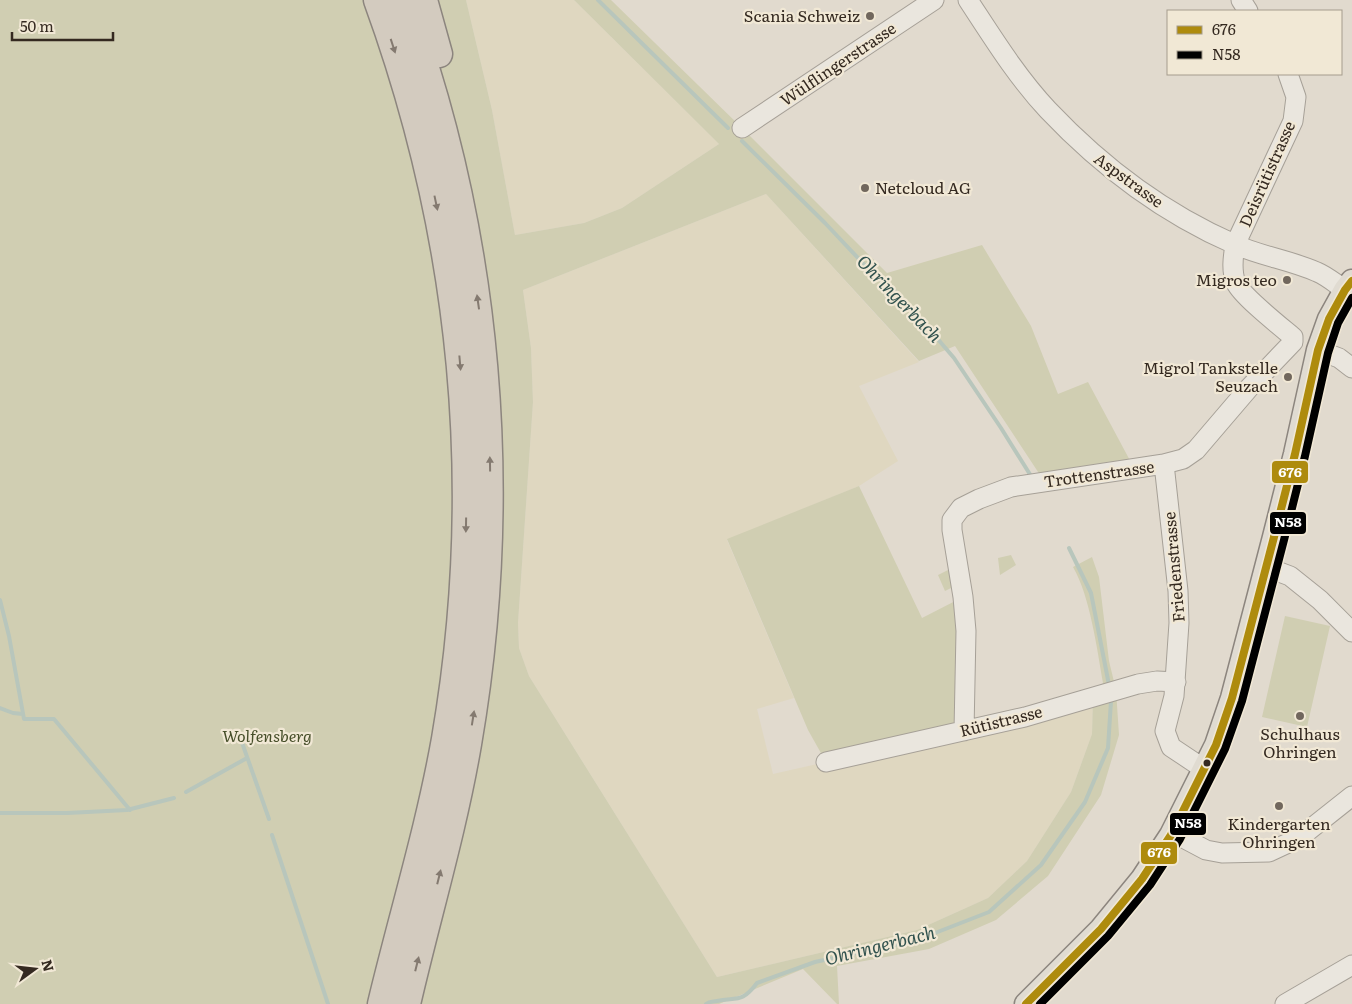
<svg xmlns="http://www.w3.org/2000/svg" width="1352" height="1004" font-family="Literata,serif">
<rect width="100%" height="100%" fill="#e1dace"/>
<path fill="#dfd7c0" d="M466,0H574L719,144L622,208L584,223L515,235L492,110Z
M766,194L919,362L859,386L898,461L859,486L727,540L794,698L757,709L773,774L826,762L1093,696L1092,734L1071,792L1027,861L988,898L917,930L717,977L529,676L519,648L518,623L533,402L531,348L523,290Z"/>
<path fill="#d0ceb2" d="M0,0H466L492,110L515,235L584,223L622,208L719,144L574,0H611L742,128L887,273L982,245L1031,326L1058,394L1088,382L1134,468L1044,481L955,346L919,361L766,194L523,290L531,348L533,402L518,623L519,648L529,676L717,977L917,930L988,898L1027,861L1071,792L1092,734L1093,696L1103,683C1097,649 1090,596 1073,567L1092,557L1099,577L1109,661L1116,690L1119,735L1101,795L1048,876L996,920L929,949L837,966L839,1004H837L803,969L719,1004H0Z
M859,486L922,618L963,597L964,731L826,762L808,730L727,539Z
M1011,555L1016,565L1000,575L998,558Z
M952,568L957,585L945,591L938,575Z
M1285,616L1330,626L1307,727L1262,717Z"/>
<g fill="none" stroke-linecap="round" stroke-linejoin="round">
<path stroke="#b8c6bc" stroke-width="4" d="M598,0L728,128
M742,141L825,223L874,275L894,290L918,316L954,358L1001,428L1031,476
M1069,548L1091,593L1109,685
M0,600L9,636L24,719H54L130,810
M0,708L13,713L23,714
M240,737L269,819
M186,792L247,758
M0,813H67L127,810L174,798
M272,835L328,1004
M706,1004C710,1001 713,1002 717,1001C737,997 742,1003 757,983L815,962L917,940L989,912L1041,865L1085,802L1108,748L1111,701"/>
<g stroke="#a6a097" stroke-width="21">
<path id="minor" d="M968,0C993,38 1017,77 1048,110C1101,166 1163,213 1234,244C1260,256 1290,260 1317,272C1327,276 1336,284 1345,290
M1241,0L1248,11
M742,128L934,0
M1318,350L1339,358L1352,368
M1164,464L1178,591L1179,623L1174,696L1165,731L1171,747L1204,769
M1266,567L1290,576L1320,600L1352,632
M964,731L966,631L963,597L952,530V520L961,508L979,499L1011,487L1164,464L1183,459L1196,450L1249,388L1293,342V337C1280,326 1242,296 1236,283C1231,271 1233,257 1235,245L1293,121L1296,97L1288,74
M826,762L1025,717L1138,684L1157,681L1176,682
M1172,832L1206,850L1222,853L1269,852L1299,838L1352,796
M1285,1004L1352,965"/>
</g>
<g stroke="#8c857e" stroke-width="25">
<path id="major" d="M1026,1004L1101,929L1142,879L1171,835L1216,745L1232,698L1274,537L1295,454L1318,350L1329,319L1345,290L1352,281"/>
</g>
<g stroke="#8c857e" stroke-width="29">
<path id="highway" d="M377,0C464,239 488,488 445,739C429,829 402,916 381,1004
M403,0C490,238 511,494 468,744C453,832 427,917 407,1004
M424,0L439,54"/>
</g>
<use href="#minor" stroke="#eae6de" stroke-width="19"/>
<use href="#major" stroke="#e0dbd1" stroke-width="22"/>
<use href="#highway" stroke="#d3cbbf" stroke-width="26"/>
<g stroke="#f1e8d5" stroke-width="11">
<path id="bus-1" d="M1026,1004L1101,929L1142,879L1171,835L1216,745L1232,698L1274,537L1295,454L1318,350L1329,319L1345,290L1352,281"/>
</g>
<g stroke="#f1e8d5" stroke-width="11">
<path id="bus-2" d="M1040,1004L1108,936L1150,885L1180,839L1225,749L1242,701L1284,540L1305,456L1328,353L1338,323L1352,298"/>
</g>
<use href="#bus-1" stroke="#ae8b0d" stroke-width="8"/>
<use href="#bus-2" stroke="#000" stroke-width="8"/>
</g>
<defs><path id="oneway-solid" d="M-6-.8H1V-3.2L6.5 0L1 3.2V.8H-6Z" transform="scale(1.25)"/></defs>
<g fill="#847a70">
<use href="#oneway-solid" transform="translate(393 46) rotate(72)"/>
<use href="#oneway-solid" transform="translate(436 203) rotate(78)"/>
<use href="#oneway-solid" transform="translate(478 302) rotate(-98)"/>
<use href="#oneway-solid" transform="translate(460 363) rotate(85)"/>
<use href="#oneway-solid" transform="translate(490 464) rotate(-91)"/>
<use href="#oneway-solid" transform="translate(466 525) rotate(91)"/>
<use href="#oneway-solid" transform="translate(473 718) rotate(-81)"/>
<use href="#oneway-solid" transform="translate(439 877) rotate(-76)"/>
<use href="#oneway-solid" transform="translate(417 964) rotate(-76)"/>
</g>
<g fill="#71675d" stroke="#f1e8d5" stroke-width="2">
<circle cx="870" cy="16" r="5"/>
<circle cx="865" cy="188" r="5"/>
<circle cx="1287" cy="280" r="5"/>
<circle cx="1288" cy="377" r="5"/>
<circle cx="1300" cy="716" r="5"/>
<circle cx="1279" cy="806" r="5"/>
</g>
<circle fill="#342920" stroke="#f1e8d5" stroke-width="2" cx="1207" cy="763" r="4.5"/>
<g text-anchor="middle" stroke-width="4.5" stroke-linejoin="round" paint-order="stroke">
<g font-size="16" fill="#342920" stroke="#f1e8d5" text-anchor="end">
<text x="860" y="22">Scania Schweiz</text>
<text x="875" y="194" text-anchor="start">Netcloud AG</text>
<text x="1277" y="286">Migros teo</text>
<text x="1278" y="374">Migrol Tankstelle<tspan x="1278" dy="18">Seuzach</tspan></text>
<text x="1300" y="740" text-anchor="middle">Schulhaus<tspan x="1300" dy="18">Ohringen</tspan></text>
<text x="1279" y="830" text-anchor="middle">Kindergarten<tspan x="1279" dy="18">Ohringen</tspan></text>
</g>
<g font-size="16" fill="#342920" stroke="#f1e8d5">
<text transform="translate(838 64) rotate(-34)" y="6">Wülflingerstrasse</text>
<text transform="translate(1267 174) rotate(-66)" y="6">Deisrütistrasse</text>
<text transform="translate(1129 180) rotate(36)" y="6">Aspstrasse</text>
<text transform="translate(1099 474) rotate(-8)" y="6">Trottenstrasse</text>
<text transform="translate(1174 567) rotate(-95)" y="6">Friedenstrasse</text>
<text transform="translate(1001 721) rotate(-14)" y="6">Rütistrasse</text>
</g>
<g font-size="16" font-style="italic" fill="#464e29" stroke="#f1e8d5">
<text x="267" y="742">Wolfensberg</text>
</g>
<g font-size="18" font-style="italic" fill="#31524e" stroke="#f1e8d5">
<text transform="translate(899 299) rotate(46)" y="6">Ohringerbach</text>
<text transform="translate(880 946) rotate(-14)" y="6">Ohringerbach</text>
</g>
</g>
<g stroke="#f1e8d5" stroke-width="2">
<rect x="1271" y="460" width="38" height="24" rx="5" fill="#ae8b0d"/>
<rect x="1269" y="511" width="38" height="24" rx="5" fill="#000"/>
<rect x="1169" y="812" width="38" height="24" rx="5" fill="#000"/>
<rect x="1140" y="841" width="38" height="24" rx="5" fill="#ae8b0d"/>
</g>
<g font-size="14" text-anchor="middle" font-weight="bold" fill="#fff">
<text x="1290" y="477">676</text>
<text x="1288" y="527">N58</text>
<text x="1188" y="828">N58</text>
<text x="1159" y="857">676</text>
</g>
<rect x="1167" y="10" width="175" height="65" fill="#f1e8d5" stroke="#a59c8d"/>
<rect x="1177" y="26" width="25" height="8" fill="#ae8b0d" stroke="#a59c8d"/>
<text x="1212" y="35" font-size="15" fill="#342920">676</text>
<rect x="1177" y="51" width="25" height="8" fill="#000000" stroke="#a59c8d"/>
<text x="1212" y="60" font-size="15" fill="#342920">N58</text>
<g transform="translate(35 969) rotate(75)" stroke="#f1e8d5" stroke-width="4" paint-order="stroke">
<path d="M0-4L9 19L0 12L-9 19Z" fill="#342920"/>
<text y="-8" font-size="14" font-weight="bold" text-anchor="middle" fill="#342920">N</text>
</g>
<path d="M12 32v8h101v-8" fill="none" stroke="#342920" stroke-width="2.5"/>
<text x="20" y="32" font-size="15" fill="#342920" stroke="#f1e8d5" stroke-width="4" paint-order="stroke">50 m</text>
</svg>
